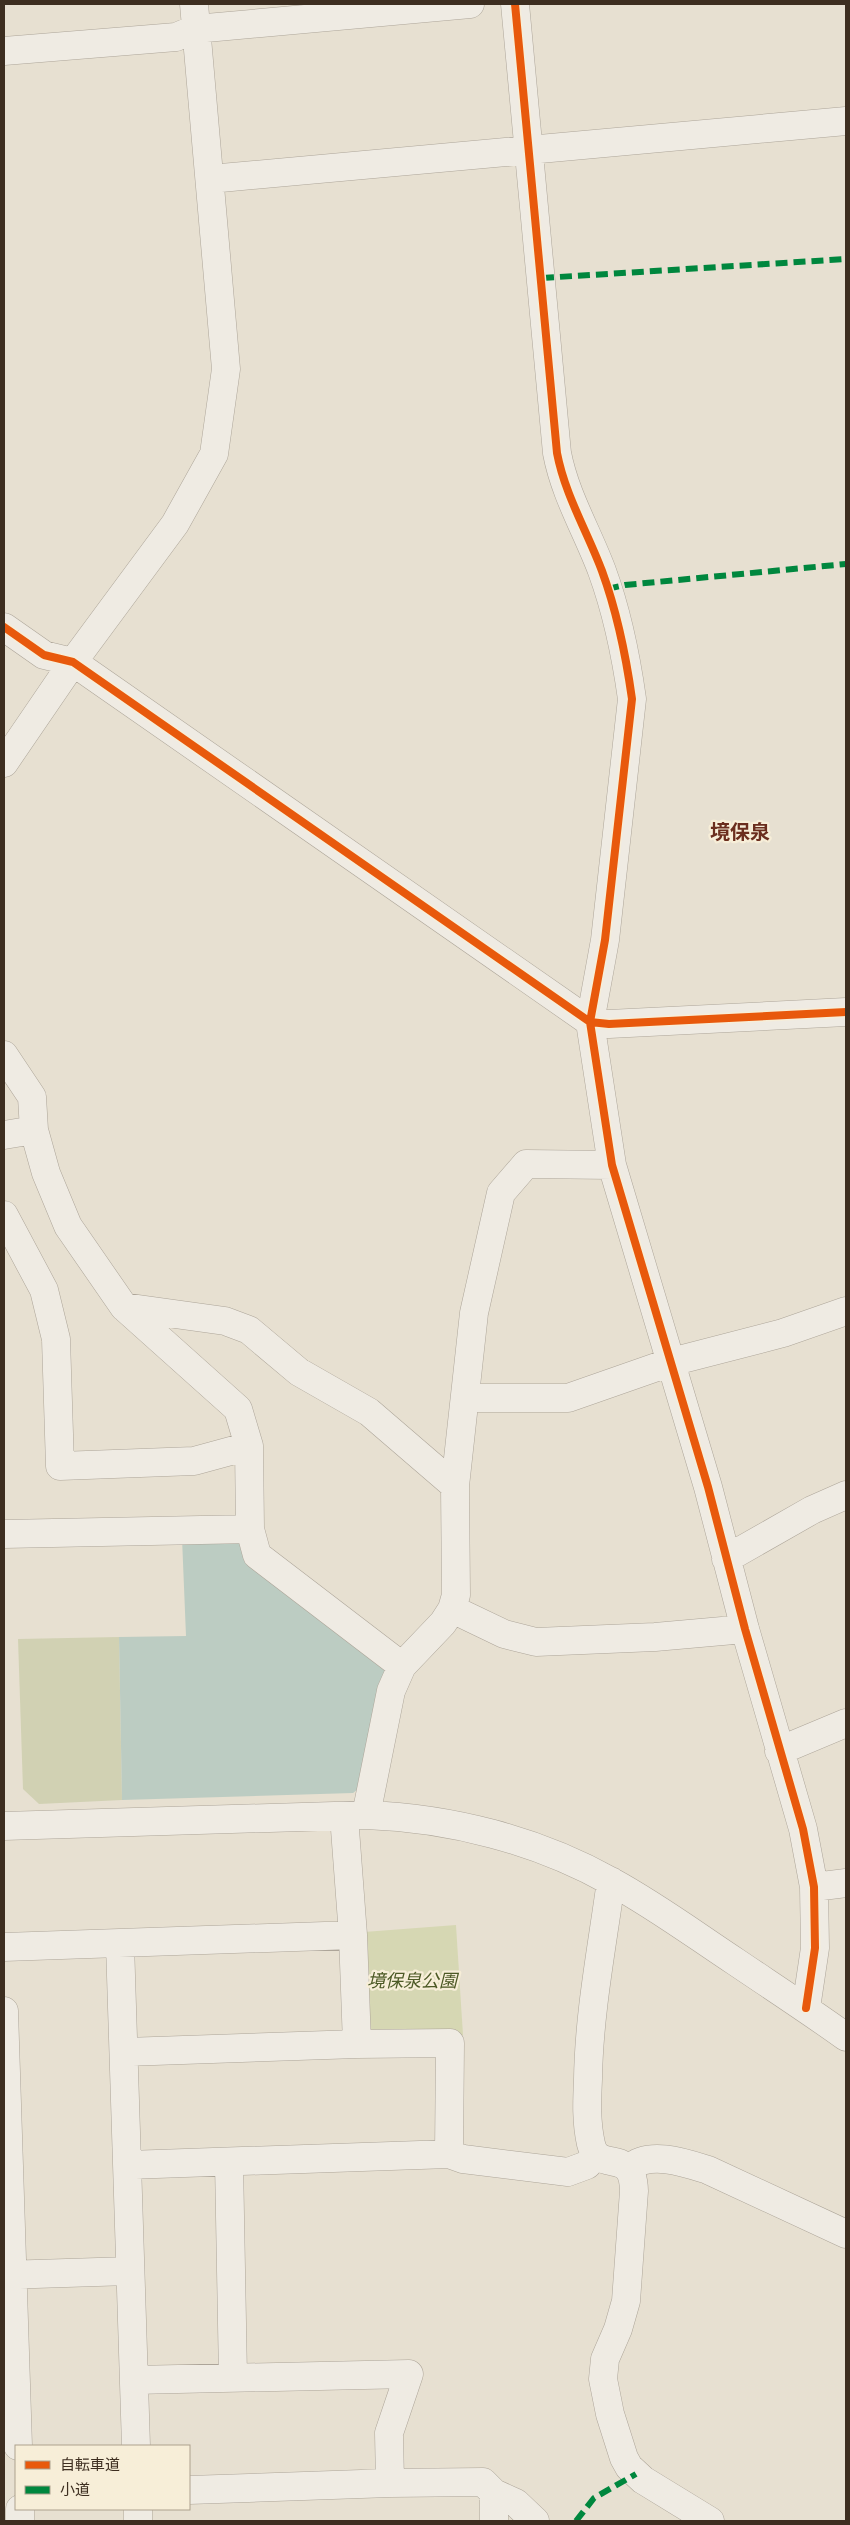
<svg xmlns="http://www.w3.org/2000/svg" width="850" height="2525" font-family="Merriweather,'Noto Sans JP',serif">
<rect width="100%" height="100%" fill="#e7e0d1"/>
<path fill="#d6d7b3" d="M456,1925L463,2035L374,2037L365,2029L364,1932Z"/>
<path fill="#d1d1b3" d="M119,1637L122,1800L39,1804L23,1789L18,1639Z"/>
<path fill="#bcccc2" d="M182,1538H235L389,1673L365,1784L353,1793L122,1800L119,1637L186,1636Z"/>
<g fill="none" stroke-linecap="round" stroke-linejoin="round">
<g stroke="#ada599" stroke-width="29">
<path id="minor" d="M515,4L557,453C565,495 587,531 602,571C617,612 626,656 632,699L605,940L590,1022L612,1165L708,1487L745,1629L803,1829L814,1887L815,1948L806,2008
M4,51L176,37L195,29L470,4
M210,179L846,121
M4,627L44,655L73,662L590,1022L609,1024L846,1012
M4,763L73,662L175,524L214,454L226,369L194,4
M4,1055L32,1097L34,1130L46,1173L68,1226L124,1307L238,1409L249,1446L250,1529L257,1555L402,1666
M4,1135L34,1130
M4,1215L44,1290L56,1339L60,1466L194,1461L249,1446
M124,1307L225,1321L249,1330L299,1372L369,1412L455,1486
M465,1398H568L671,1362L783,1333L846,1311
M4,1534L250,1529
M726,1559L812,1510L846,1495
M452,1609L504,1634L536,1642L655,1637L745,1629
M779,1751L846,1723
M366,1815L391,1691L402,1666L443,1623L452,1609L456,1595L455,1486L474,1313L501,1193L526,1164L612,1165
M4,1826L366,1815C451,1818 537,1840 612,1882C656,1906 695,1935 736,1962C773,1987 810,2011 846,2037
M611,1881C602,1947 589,2013 588,2079C587,2101 586,2122 591,2144C598,2175 633,2145 634,2191L626,2301L618,2329L605,2359L603,2379L610,2414L624,2458L629,2467L643,2480L710,2521
M814,1887L846,1883
M120,1944L136,2446
M4,1947L353,1935
M4,2011L18,2446
M125,2052L357,2044
M449,2154L463,2159L568,2172L587,2165L596,2155
M229,2162L233,2377
M128,2165L449,2154L450,2043L357,2044L353,1935L344,1816
M630,2168C649,2150 686,2163 708,2170L846,2234
M4,2275L129,2271
M134,2380L409,2374L389,2433L390,2483L483,2482L494,2493V2521
M189,2490L390,2483
M494,2493L516,2503L535,2521
M20,2509V2521
M138,2509V2521"/>
</g>
<use href="#minor" stroke="#efebe3" stroke-width="28"/>
<path stroke="#00873e" stroke-width="6" stroke-dasharray="12 6" stroke-linecap="butt" d="M542,278L846,259
M607,589L625,585L846,564
M576,2521L594,2498L636,2474"/>
<g stroke="#f7eed8" stroke-width="11">
<path id="cycleway" d="M515,4L557,453C565,495 587,531 602,571C617,612 626,656 632,699L605,940L590,1022L612,1165L708,1487L745,1629L803,1829L814,1887L815,1948L806,2008
M4,627L44,655L73,662L590,1022L609,1024L846,1012"/>
</g>
<use href="#cycleway" stroke="#e8590c" stroke-width="8"/>
</g>
<g text-anchor="middle" stroke-width="4.5" stroke-linejoin="round" paint-order="stroke">
<g font-size="18" font-style="italic" fill="#4d5a26" stroke="#f7eed8">
<text x="412" y="1987">境保泉公園</text>
</g>
<g font-size="20" font-weight="bold" fill="#6b2e1e" stroke="#f7eed8">
<text x="740" y="839">境保泉</text>
</g>
</g>
<rect width="850" height="2525" fill="none" stroke="#3d2e20" stroke-width="10"/>
<rect x="15" y="2445" width="175" height="65" fill="#f7eed8" stroke="#ada18e"/>
<rect x="25" y="2461" width="25" height="8" fill="#e8590c" stroke="#ada18e"/>
<text x="60" y="2470" font-size="15" fill="#3d2e20">自転車道</text>
<rect x="25" y="2486" width="25" height="8" fill="#00873e" stroke="#ada18e"/>
<text x="60" y="2495" font-size="15" fill="#3d2e20">小道</text>
</svg>
